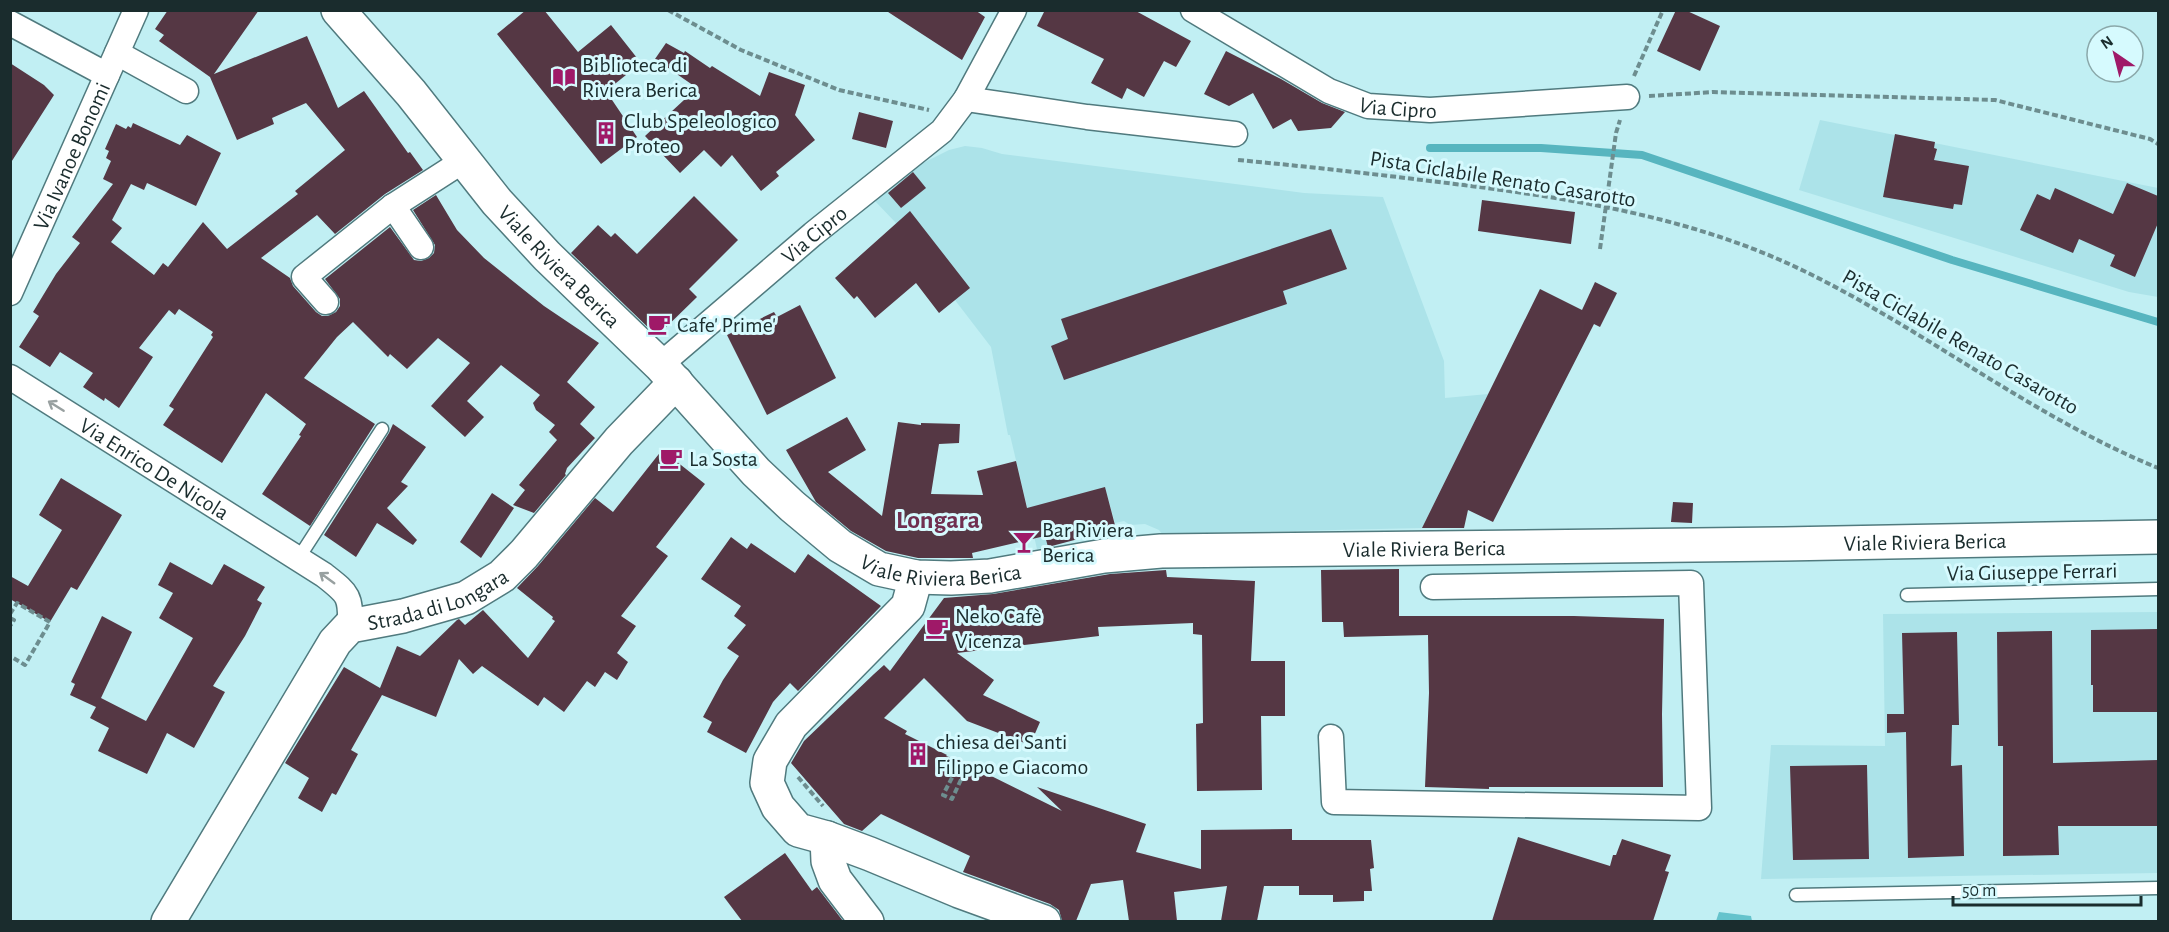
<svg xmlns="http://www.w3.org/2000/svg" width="2169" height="932" font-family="'Alegreya Sans',sans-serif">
<rect width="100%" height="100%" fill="#c1eff3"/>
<path fill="#ace3e9" d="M1820,120L2158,188V297L2129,292L1799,190Z
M965,146L982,148L1002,154L1304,193L1383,197L1444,361L1445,398L1488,394L1422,528L1162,534L1159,530L1145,524L1130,525L1124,521L1115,523L1105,488L1037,506L1048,547L1037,549L1010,435H1008L991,347L895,222L874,200L917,166L949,150Z
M2158,612V873L1761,879L1771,745L1885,746L1883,614Z"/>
<path fill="#65c3cc" d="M1719,912L1751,916L1752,921H1716Z"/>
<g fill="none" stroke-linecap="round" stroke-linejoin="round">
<path stroke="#57b5bf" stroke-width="8" d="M1430,148H1541L1642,155L1952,260L2158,322"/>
</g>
<path fill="#553744" d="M168,10H259L214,74L307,36L338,108L364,91L408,153L410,152L423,170L385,194L335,234L317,215L261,258L290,278L293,286L316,312L322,316H328L336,312L340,306V299L325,279L390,227L414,260L421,261L429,258L434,253L435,245L413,210L436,195L457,230L484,258L544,306L599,343L567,382L595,407L580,424L595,438L567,468L565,474L566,475L534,513L513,505L525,490L519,485L557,440L549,432L555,425L536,410L533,403L540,395L501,365L467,401L484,417L465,437L431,406L470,363L438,338L407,369L390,354L388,357L353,322L337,337L304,378L375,424L310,526L262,494L301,436L299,435L306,424L266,393L222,463L163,425L174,409L169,406L213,337L211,335L213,332L179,309L175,315L169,310L139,348L153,357L119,408L105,398L104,401L83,387L93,373L60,352L50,367L19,347L39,316L33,312L56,274L80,243L72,237L113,184L103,179L111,161L106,158L109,151L105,149L116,124L126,129L128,126L131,128L133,123L180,145L187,135L221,153L196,206L147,183L144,190L131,184L112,220L122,228L111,242L154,275L163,263L168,267L203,222L227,249L298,194L295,191L345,150L306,103L272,118L274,124L237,140L210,77L159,41L164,35L155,29Z
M526,10H544L578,52L611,25L641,63L606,91L637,137L601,164L497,34Z
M885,10H975L985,17L962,60Z
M1045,10H1134L1191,41L1176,67L1164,61L1144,97L1127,88L1122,99L1091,83L1104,59L1037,26Z
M1676,10H1685L1720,26L1700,71L1657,51Z
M666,43L684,53L685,51L710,68L712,66L760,96L769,72L805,85L795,115L815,140L776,172L779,176L761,191L732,155L721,167L704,150L680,173L645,136L697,88L655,59Z
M1226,51L1281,79L1322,103L1345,112L1331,128L1298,131L1291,119L1273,129L1253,93L1229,106L1204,94Z
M10,63L44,85L54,95L10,164Z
M859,112L893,121L886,148L852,139Z
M1895,134L1935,142L1934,148L1937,149L1934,160L1969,166L1962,205L1954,204L1953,209L1883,197Z
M913,172L926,188L901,208L888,193Z
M2127,183L2158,196V223L2135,277L2110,266L2115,255L2079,239L2073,253L2020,230L2037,194L2050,200L2055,188L2113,214Z
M694,196L738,240L689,289L697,297L657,336L571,253L598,225L611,237L615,233L637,254Z
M1482,200L1575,212L1571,244L1478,231Z
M910,211L970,288L939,313L916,283L875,318L857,296L854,299L835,278Z
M1331,229L1347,269L1283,291L1287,304L1064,380L1051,346L1068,339L1061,319Z
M1595,282L1617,293L1600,327L1594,324L1493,522L1468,510L1464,528H1422L1540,289L1582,310Z
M800,305L836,378L767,415L727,335L774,312L777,317Z
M847,417L866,450L828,472L882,516L898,422L921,425V423L960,424L959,443L939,444L931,494L983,495L977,471L1016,461L1027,508L1105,487L1116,529L1048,547L1045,536L972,553L973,558H918L886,551L851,531L816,502L786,450Z
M393,424L426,447L401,482L408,486L387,508L417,540L413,545L377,523L356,557L324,535L389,433Z
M662,450L705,484L656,547L668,556L621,616L636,626L617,653L628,662L617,680L605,672L595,687L587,681L564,712L544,697L538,706L482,666L473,674L459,659L436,717L382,695L351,750L358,754L336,795L332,793L322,812L298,798L309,778L285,763L344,667L380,688L397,646L420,656L457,620L459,619L465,625L483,610L528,658L555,621L552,619L553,617L517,588L538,566L595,498L613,512Z
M61,478L122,515L77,590L71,587L50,622L10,599V576L28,586L62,530L39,515Z
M492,493L514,508L481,558L460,542Z
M1673,502L1693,503L1692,523L1671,522Z
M731,537L747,549L751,543L795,573L808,554L881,606L798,691L790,683L773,702L746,753L707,732L712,722L703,717L723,680L739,656L727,648L746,625L734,616L741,606L701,579Z
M170,562L212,585L224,564L265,587L257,600L262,603L245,636L213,686L225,692L194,748L167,733L147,774L98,751L109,728L90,718L96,707L70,695L75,684L71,682L102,616L132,632L101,698L146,721L193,638L159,618L173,593L158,585Z
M1399,569V616H1574L1664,619L1662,714L1663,787H1489V789L1425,787L1429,693L1428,635L1344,637L1343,622H1322L1321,570Z
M1166,570L1167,577L1255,581L1251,661H1285V716H1261L1262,790L1197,791L1196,724L1203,723L1202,635L1193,634V623L1098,627L1099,636L957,653L994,680L983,695L1040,722L1030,745L967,721L924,678L884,718L907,731L905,734L947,755L946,756L961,761L1062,811L1037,787L1146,824L1136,852L1201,869V830L1292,829V840H1371L1374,868L1370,869L1372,891H1364V901L1333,902V895H1299V886H1264L1257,921H1221L1227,886L1174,892L1177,921H1129L1123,880L1091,884L1076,921H1062L1059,910L1050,904L963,872L970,856L881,814L862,831L844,824L791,763L804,741L874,674L884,665L890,671L944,598L993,594L1110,574Z
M2158,629V712H2093V685H2091V630Z
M2052,631L2053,763L2158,760V826H2058L2059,855L2003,856V746H1998L1997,632Z
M1957,632L1959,725H1952L1951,766L1962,765L1964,856L1908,858L1906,732L1887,733V714H1904L1902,633Z
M1867,765L1869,859L1793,860L1790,766Z
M1518,837L1610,866L1613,855H1616L1622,839L1671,855L1665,871L1669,872L1653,921H1492Z
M785,853L812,891L817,887L843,921H742L724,897Z"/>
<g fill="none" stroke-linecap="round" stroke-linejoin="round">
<g stroke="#507a7e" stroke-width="15">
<path id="lane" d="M298,559L382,429
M1907,595L2158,589
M1796,895L2158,888"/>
</g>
<g stroke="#507a7e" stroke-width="27">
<g id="street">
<path id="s1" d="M1193,10L1329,91L1368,106L1430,110L1627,97"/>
<path d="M10,23L107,75"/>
<path d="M117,53L186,91"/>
<path d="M966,99L1087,117L1235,134"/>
<path d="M393,206L421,247"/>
<path id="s2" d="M10,293L136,10"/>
<path d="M326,302L304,277L393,206L463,161"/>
<path id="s3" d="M660,365L813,234L942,131L966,99L1014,10"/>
<path id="s4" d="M10,377L324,575C348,594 351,595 350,626"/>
<path d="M1331,737L1334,802L1699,808L1691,583L1433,587"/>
</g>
</g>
<g stroke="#507a7e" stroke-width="36">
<g id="secondary">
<path d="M916,577L908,606L791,725L770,761L767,783L778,807L798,830L827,838L870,854L959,891L1044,922"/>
<path d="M827,838L828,861L835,880L867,922"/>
<path id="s5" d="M168,922L335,642L350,626L403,616L466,598L502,576L524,554L619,441L676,382"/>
</g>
</g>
<g stroke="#507a7e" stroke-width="36">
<g id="primary">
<path id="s6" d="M338,10L411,93L497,202L547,256L660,365L756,472L792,506L840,546L879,569L916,577L951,578L990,576L1104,556L1161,551L1783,544L2158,537"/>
</g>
</g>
<path stroke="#6d8d8f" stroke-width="4" stroke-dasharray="6 3" stroke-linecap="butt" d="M668,10L741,50L839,90L929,110
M1634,76L1663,10
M1649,96L1713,92L1995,100L2150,139L2158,144
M1238,160C1302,166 1366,173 1430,181C1557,196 1687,214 1804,271C1925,330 2033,417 2158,468
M1600,249L1616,133L1620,120
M10,614L17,603L50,622L25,665L10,656
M10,618L14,620L10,626
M957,768L965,771L952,799L943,795Z
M798,777L823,806"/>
<use href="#lane" stroke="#fff" stroke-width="12"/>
<use href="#street" stroke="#fff" stroke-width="24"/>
<use href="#secondary" stroke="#fff" stroke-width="33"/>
<use href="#primary" stroke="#fff" stroke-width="33"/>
</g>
<defs><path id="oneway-shaft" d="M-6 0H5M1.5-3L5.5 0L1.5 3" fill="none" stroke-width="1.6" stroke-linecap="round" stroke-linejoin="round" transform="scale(1.5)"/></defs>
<g stroke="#98a0a0">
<use href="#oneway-shaft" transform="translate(56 406) rotate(-148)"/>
<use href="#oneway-shaft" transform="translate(327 578) rotate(-144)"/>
</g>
<defs>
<g id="library-bare" transform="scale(1.8)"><path d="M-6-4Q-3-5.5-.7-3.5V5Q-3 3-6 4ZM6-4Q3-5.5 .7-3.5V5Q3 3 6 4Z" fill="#9f1968" stroke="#d6fafe" stroke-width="2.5" paint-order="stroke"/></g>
<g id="building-bare" transform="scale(1.8)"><path d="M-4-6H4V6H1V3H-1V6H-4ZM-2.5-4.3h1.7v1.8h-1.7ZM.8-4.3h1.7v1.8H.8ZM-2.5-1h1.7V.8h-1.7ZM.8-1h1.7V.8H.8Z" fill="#9f1968" stroke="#d6fafe" stroke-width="2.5" paint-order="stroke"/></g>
<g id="cafe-bare" transform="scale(1.8)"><path d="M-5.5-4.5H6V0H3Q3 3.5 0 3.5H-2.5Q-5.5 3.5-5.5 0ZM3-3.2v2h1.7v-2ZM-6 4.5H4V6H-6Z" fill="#9f1968" stroke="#d6fafe" stroke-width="2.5" paint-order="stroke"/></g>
<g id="bar-bare" transform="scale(1.8)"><path d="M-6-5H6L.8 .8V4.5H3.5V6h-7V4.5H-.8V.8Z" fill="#9f1968" stroke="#d6fafe" stroke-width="2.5" paint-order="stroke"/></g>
</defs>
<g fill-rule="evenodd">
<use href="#library-bare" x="564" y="77"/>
<use href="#building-bare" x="606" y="133"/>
<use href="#cafe-bare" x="659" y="324"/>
<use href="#cafe-bare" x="671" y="458"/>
<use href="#bar-bare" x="1024" y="542"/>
<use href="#cafe-bare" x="937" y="628"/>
<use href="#building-bare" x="918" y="754"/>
</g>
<g text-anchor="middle" stroke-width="6" stroke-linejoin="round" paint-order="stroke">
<g font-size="22" fill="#1a2c2d" stroke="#d6fafe" text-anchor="start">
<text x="582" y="72">Biblioteca di<tspan x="582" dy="25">Riviera Berica</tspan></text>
<text x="624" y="128">Club Speleologico<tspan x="624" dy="25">Proteo</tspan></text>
<text x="677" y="332">Cafe' Prime'</text>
<text x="689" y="466">La Sosta</text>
<text x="1042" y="537">Bar Riviera<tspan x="1042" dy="25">Berica</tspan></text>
<text x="955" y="623">Neko Cafè<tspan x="955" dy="25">Vicenza</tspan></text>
<text x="936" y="749">chiesa dei Santi<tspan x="936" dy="25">Filippo e Giacomo</tspan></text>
</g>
<g font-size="22" fill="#1a2c2d" stroke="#d6fafe">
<text dy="8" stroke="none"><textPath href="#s1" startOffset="230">Via Cipro</textPath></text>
<text dy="8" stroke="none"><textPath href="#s2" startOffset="150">Via Ivanoe Bonomi</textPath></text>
<text transform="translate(1503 178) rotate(9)" y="8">Pista Ciclabile Renato Casarotto</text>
<text dy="8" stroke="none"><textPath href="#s3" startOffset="202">Via Cipro</textPath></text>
<text dy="8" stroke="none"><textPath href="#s6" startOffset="339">Viale Riviera Berica</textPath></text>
<text transform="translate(1961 341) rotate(30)" y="8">Pista Ciclabile Renato Casarotto</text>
<text dy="8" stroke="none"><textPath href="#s4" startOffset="171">Via Enrico De Nicola</textPath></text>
<text dy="8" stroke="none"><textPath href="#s6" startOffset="1830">Viale Riviera Berica</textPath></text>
<text dy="8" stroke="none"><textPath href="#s6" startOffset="1329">Viale Riviera Berica</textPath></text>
<text dy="8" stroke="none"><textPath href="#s6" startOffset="843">Viale Riviera Berica</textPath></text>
<text transform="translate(2032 571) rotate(-1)" y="8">Via Giuseppe Ferrari</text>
<text dy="8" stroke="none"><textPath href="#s5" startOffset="440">Strada di Longara</textPath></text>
</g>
<g font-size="26" font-weight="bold" fill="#702f50" stroke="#d6fafe">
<text x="938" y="528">Longara</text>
</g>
</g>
<rect width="2169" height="932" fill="none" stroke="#1a2c2d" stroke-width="24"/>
<g transform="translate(2115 54) rotate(325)"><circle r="28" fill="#d6fafe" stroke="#8ba8aa" stroke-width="1.5"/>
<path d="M0-4.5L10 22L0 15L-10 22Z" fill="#9f1968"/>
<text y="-9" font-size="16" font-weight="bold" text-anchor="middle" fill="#1a2c2d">N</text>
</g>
<path d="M1953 896v9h188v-9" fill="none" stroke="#1a2c2d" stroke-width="3"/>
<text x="1962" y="896" font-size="18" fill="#1a2c2d" stroke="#d6fafe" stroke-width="4.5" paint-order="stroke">50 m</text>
</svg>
